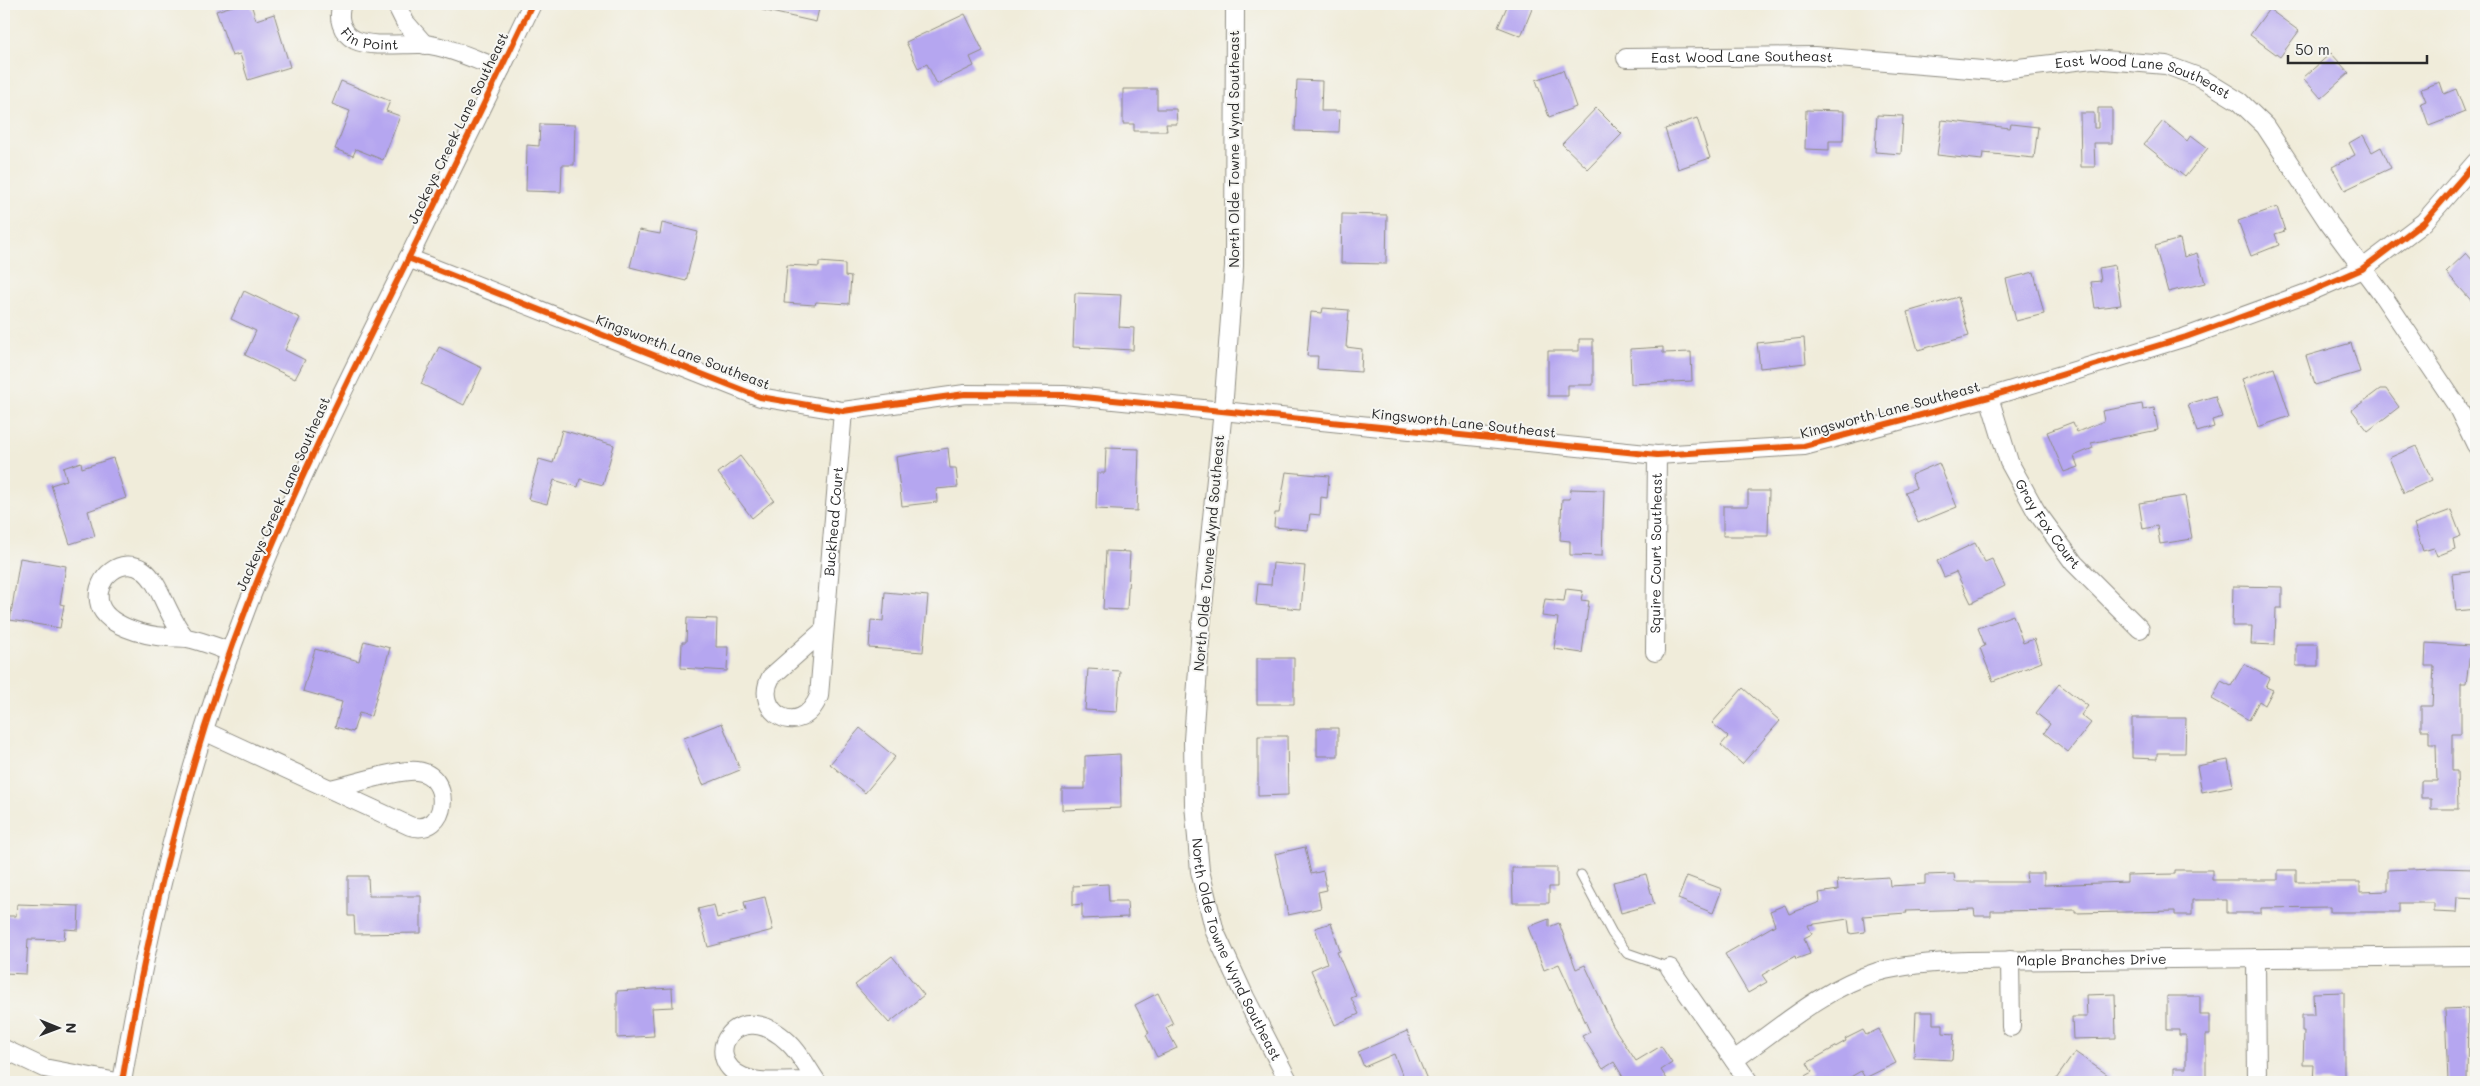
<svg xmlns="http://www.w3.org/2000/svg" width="2480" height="1086" font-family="Mali,sans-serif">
<rect width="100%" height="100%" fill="#f6f6f2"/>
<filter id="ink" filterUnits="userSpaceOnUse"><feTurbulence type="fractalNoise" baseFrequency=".02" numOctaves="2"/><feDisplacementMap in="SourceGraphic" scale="10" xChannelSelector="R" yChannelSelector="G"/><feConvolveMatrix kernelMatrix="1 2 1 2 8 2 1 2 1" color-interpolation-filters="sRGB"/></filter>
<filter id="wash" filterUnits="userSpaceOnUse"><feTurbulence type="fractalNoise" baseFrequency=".0096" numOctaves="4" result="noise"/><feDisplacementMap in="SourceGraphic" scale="20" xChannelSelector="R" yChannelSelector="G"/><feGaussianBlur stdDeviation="1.12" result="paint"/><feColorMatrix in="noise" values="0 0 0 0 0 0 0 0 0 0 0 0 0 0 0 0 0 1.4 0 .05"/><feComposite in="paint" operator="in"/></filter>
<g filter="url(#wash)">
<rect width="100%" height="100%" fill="#f0ecda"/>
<g id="blocks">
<path fill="#b5a6f0" d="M239,4H251L256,20L274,14L290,67L248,80L240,54L232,56L216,11Z
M762,4H820L816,22L762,10Z
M1508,4H1534L1521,36L1498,27Z
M2269,9L2299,31L2280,57L2250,35Z
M965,14L983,51L970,57L974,66L937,84L927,64L918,68L906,42Z
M2331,53L2349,73L2321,98L2303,78Z
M1563,70L1576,107L1549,117L1536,80Z
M1297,80L1322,81L1321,111H1340L1339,132L1295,131Z
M341,81L390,101L386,111L400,116L383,160L356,149L353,156L335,149L350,111L332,104Z
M2440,82L2444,94L2456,89L2465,112L2429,126L2421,103L2426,101L2421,89Z
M1123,89H1157V109H1176L1177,124H1166L1167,131H1134V124H1123Z
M1596,108L1622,134L1588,169L1562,144Z
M2098,108H2112V143H2094L2095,167H2081L2080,113H2094V128H2098Z
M1806,110L1844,111L1843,141H1829V150L1805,149Z
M1877,115L1903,116L1901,154L1875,152Z
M1697,118L1710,158L1678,169L1665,129Z
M1942,120L2010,128L2011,124L2038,127L2034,158L1983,153L1982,160L1937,155Z
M2163,121L2187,141L2191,135L2208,148L2185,177L2144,144Z
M540,124L575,125L574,165H562L561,192L526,191L527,145L539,146Z
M2363,135L2372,152L2381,147L2391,168L2345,190L2332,167L2355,155L2349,143Z
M2277,207L2285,231L2275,234L2279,245L2251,256L2238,221Z
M1342,214L1387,215L1386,264L1341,263Z
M662,223L698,232L686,281L630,267L639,230L660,234Z
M2180,239L2184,257L2197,253L2205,283L2168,292L2155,246Z
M2466,253L2476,264V306L2446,272Z
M819,262L845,264V276L851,277L849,304L816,302L815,305L784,303L787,265L819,267Z
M2115,265L2121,305L2095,308L2091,282L2101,281L2099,268Z
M2034,272L2044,314L2016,321L2006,279Z
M244,291L300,318L285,350L305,360L295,379L245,355L256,331L231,319Z
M1075,293L1121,295L1119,327L1134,328L1133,350L1073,347Z
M1958,297L1969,336L1918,350L1907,312Z
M1323,308L1349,310L1346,347L1362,349L1361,372L1317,369L1318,356H1307L1311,312L1322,313Z
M1804,338L1806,363L1760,368L1757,343Z
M1579,339H1593V385H1568V396H1548V351H1579Z
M2351,343L2360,372L2315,385L2306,356Z
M439,347L482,368L464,405L421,384Z
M1663,347V353L1691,352L1692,381L1631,384L1630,349Z
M2274,368L2290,416L2258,427L2242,379Z
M2380,389H2386L2399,407L2368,431L2352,410Z
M2215,396L2222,417L2212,420L2214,427L2197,432L2188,404Z
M2142,404L2143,410L2154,408L2158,430L2091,443L2093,448L2074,456L2078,467L2064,472L2047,432L2073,422L2077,432L2104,421L2102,411Z
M562,430L614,445L603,485L580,479L578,487L554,480L547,504L528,499L539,459L553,463Z
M2416,446L2432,480L2404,493L2389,458Z
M948,448L950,468H956L958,487L936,489L937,502L902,506L896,457Z
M1106,448L1139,449L1137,511L1096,509L1097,473H1105Z
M740,456L774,500L752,518L718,473Z
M113,458L126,498L88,511L95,536L70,544L51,485L67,480L63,468L81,462L82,468Z
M1939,463L1957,507L1918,523L1905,492L1916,488L1911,475Z
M1286,472L1329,476L1327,498L1321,497L1320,515L1310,514L1308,530L1274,527L1275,513H1279Z
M1571,489L1604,490L1602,556L1570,555V541L1560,540L1562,499H1570Z
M1748,491H1769L1768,536H1723V506H1748Z
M2185,496L2192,539L2160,544L2157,526L2143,529L2139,503Z
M2451,510L2461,536L2453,539L2455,549L2437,556L2434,548L2423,551L2414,524Z
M1975,543L1985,562L1992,559L2005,586L1971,603L1956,572L1944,577L1937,561Z
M1106,551L1130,552L1127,610L1103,609Z
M20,558L66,566L60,604L64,605L60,628L10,620Z
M1273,563L1305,566L1301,609L1256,605L1258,584L1271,585Z
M2476,571V609L2456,611L2452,574Z
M2233,586L2282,587V608H2276L2275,645L2251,644L2252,626H2232Z
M1566,589L1583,591L1581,600L1589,601L1582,653L1554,649L1558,618L1542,616L1545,599L1564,601Z
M885,592L928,596L923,652L869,648L871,620L883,621Z
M2013,615L2023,643L2034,639L2042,662L1993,681L1980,648L1985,646L1978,628Z
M687,618L717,619L716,647H728L727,671L681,668L682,642H686Z
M364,641L390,648L371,716L359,713L353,732L335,727L342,702L303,691L315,649L359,661Z
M2426,643L2471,646L2466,684H2461V734H2452V771H2457L2458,809H2431V798H2421V781H2437L2436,744H2429V730H2421V706H2432L2434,666H2425Z
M2296,644H2318V666H2296Z
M1257,658H1294V704H1257Z
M2244,664L2270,678L2266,687L2273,690L2265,705L2259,701L2249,720L2212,699L2221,681L2231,686Z
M1088,669L1120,671L1117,712L1085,710Z
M2059,684L2088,706L2081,715L2091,723L2068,752L2044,733L2050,724L2036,713Z
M1743,688L1780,721L1742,764L1721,745L1728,737L1712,723Z
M2132,718H2186L2185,753H2157V759L2132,758Z
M722,723L740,770L703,785L684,738Z
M860,728L895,757L865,793L830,764Z
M1317,728H1338V756H1317Z
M1258,736H1287L1288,795L1258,796Z
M1120,754L1121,808L1062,810V789H1085V756Z
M2228,760L2233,786L2202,792L2197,766Z
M1305,847L1311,874L1323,871L1327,890L1318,892L1321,908L1288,915L1275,854Z
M1512,868H1557V887H1549V903H1513Z
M2435,868L2476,869V898L2457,897L2456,913L2434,912V903H2399V912H2330V907L2261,908V913H2227V900H2192V915H2175V911L2075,913V910L1991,911V916H1975L1974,909L1906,911L1907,913L1863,916L1865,932L1850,934L1848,919L1808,925L1812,934L1804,938L1810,954L1796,959L1795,956L1762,975L1767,982L1748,993L1725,954L1775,925L1770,911L1785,905L1789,914L1820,902L1819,893L1838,890L1837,880L1889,877L1890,886L1925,884V875L1954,874L1955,882H2027L2026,873H2044V885L2127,882V875L2175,874V870H2212V880H2278V870H2296V882H2360V892L2388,891V870Z
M1646,874L1654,904L1621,913L1613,882Z
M348,876H368L369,896H421V933L355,934L354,916H348Z
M1687,876L1722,889L1713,913L1678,899Z
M1108,884L1109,901H1127L1128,917L1082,919V904L1073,905V886Z
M765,897L773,930L708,947L698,909L714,905L717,918L746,910L744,902Z
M17,904L79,906L78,930L65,929L64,940L28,939L26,974L4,973V916H16Z
M1549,919V927L1559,923L1576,969L1585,965L1613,1026L1636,1061L1661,1046L1672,1063L1661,1070L1669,1082H1626L1614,1062L1603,1069L1582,1036L1590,1032L1559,964L1544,970L1528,927Z
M1331,923L1340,951L1337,952L1356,996L1351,998L1359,1014L1335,1025L1311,970L1327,963L1315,928Z
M892,956L924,995L889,1023L855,985Z
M672,988L673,1007L652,1008L654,1036L617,1038V991Z
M2344,992V1082H2313L2314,1065H2303L2304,1031H2302V1015H2314L2313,993Z
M1158,993L1173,1024L1166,1028L1177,1048L1157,1057L1146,1035L1149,1033L1135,1005Z
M2115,994L2116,1038L2073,1039L2072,1017H2087L2086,995Z
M2167,996H2200V1015H2210V1035H2206V1082H2174V1068H2186V1035H2179V1030H2167Z
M2468,1008L2467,1082H2448L2445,1009Z
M1916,1012H1933V1024H1943V1033L1954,1034L1952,1060L1914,1058Z
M1879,1029L1896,1063L1865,1078L1861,1071L1842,1082H1794L1812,1072L1807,1063L1846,1041L1845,1039L1863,1030L1866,1035Z
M1407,1031L1428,1082H1405L1394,1054L1364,1067L1358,1052Z
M2075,1052L2118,1082H2054Z"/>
</g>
</g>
<g filter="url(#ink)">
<use href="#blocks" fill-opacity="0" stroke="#8e8c82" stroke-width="1"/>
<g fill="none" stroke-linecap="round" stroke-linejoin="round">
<g stroke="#8e8c82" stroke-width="11">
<path id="service" d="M1581,875L1612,933L1627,953L1670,968"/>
</g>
<g stroke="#8e8c82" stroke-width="20">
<g id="minor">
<path id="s1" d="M342,4C337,17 341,33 355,40C372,48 405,43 424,44C450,47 476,60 501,69"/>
<path d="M396,4L405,22L425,45"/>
<path id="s2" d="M1235,4L1234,266L1223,410L1201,627L1193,740L1194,804L1200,871L1215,932L1245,997L1289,1082"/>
<path id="s3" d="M1626,58L1814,56L1994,71L2092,59L2166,65L2201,78L2240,102L2265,126L2328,222L2383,296L2457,406L2476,445"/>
<path d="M408,258L760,397L843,411L965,394L1064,395L1657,455L1804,446L1989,397L2186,337L2307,293L2362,269L2424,222L2476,162"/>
<path id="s4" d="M1989,397L2009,462L2036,511L2074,563L2140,629"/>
<path id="s5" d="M824,630L771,677C752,711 800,742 819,696L843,411"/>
<path d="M185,637C168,619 160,581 143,570C122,556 95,577 99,601C103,626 146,636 168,637C174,638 181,637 187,638C202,641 216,647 231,652"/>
<path id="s6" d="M1655,652L1657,455"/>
<path d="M204,731L410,826C449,837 453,775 417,771C397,769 352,785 330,789"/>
<path d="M2256,958L2257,1082"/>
<path d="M2010,960L2011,1027"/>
<path d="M1670,968L1749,1082"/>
<path d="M4,1049L44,1068L117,1082"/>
<path id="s7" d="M1734,1060C1778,1029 1824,988 1877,972C1906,964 1938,962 1968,961L2476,956"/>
<path d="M816,1081C795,1080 762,1085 743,1077C698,1057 738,995 788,1042C801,1054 807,1068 817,1082"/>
<path d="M122,1082C149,919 188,758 248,604C295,485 353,370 410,255C451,172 492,88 532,4"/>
</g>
</g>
<use href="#service" stroke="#fff" stroke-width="9"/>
<use href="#minor" stroke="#fff" stroke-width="18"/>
<g stroke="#f6f6f2" stroke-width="9">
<path id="cycleway" d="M408,258L760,397L843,411L965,394L1064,395L1657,455L1804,446L1989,397L2186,337L2307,293L2362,269L2424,222L2476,162
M122,1082C149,919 188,758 248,604C295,485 353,370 410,255C451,172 492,88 532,4"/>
</g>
<use href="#cycleway" stroke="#e8590c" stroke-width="6"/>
</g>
</g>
<g text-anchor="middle" stroke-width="4" stroke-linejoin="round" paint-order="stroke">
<g font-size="14" fill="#2b2b2b" stroke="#f6f6f2">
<text dy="5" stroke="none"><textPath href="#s1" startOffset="56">Fin Point</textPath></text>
<text dy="5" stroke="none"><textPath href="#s3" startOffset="116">East Wood Lane Southeast</textPath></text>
<text dy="5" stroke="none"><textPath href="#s3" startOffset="521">East Wood Lane Southeast</textPath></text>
<text transform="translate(458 128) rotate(-64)" y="5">Jackeys Creek Lane Southeast</text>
<text transform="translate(1234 149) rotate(-90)" y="5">North Olde Towne Wynd Southeast</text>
<text transform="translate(683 352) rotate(21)" y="5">Kingsworth Lane Southeast</text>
<text transform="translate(1890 410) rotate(-15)" y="5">Kingsworth Lane Southeast</text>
<text transform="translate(1464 423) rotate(6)" y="5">Kingsworth Lane Southeast</text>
<text transform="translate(283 494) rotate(-66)" y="5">Jackeys Creek Lane Southeast</text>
<text dy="5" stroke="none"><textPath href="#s5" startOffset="341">Buckhead Court</textPath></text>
<text dy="5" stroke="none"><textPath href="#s4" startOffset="141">Gray Fox Court</textPath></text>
<text transform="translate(1209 553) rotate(-85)" y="5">North Olde Towne Wynd Southeast</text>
<text dy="5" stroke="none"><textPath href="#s6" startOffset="99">Squire Court Southeast</textPath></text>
<text dy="5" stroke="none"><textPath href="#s2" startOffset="955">North Olde Towne Wynd Southeast</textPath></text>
<text dy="5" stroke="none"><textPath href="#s7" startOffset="384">Maple Branches Drive</textPath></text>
</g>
</g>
<rect width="2480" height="1086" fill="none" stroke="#f6f6f2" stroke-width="20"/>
<g transform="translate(58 1028) rotate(91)" stroke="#f6f6f2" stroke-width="4" paint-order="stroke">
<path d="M0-4L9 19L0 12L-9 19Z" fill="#2b2b2b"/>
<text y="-8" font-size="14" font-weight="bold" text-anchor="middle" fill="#2b2b2b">N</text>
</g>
<path d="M2288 55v8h139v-8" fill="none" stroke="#2b2b2b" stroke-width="2.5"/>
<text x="2295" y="55" font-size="15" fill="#2b2b2b" stroke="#f6f6f2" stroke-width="4" paint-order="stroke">50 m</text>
</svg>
